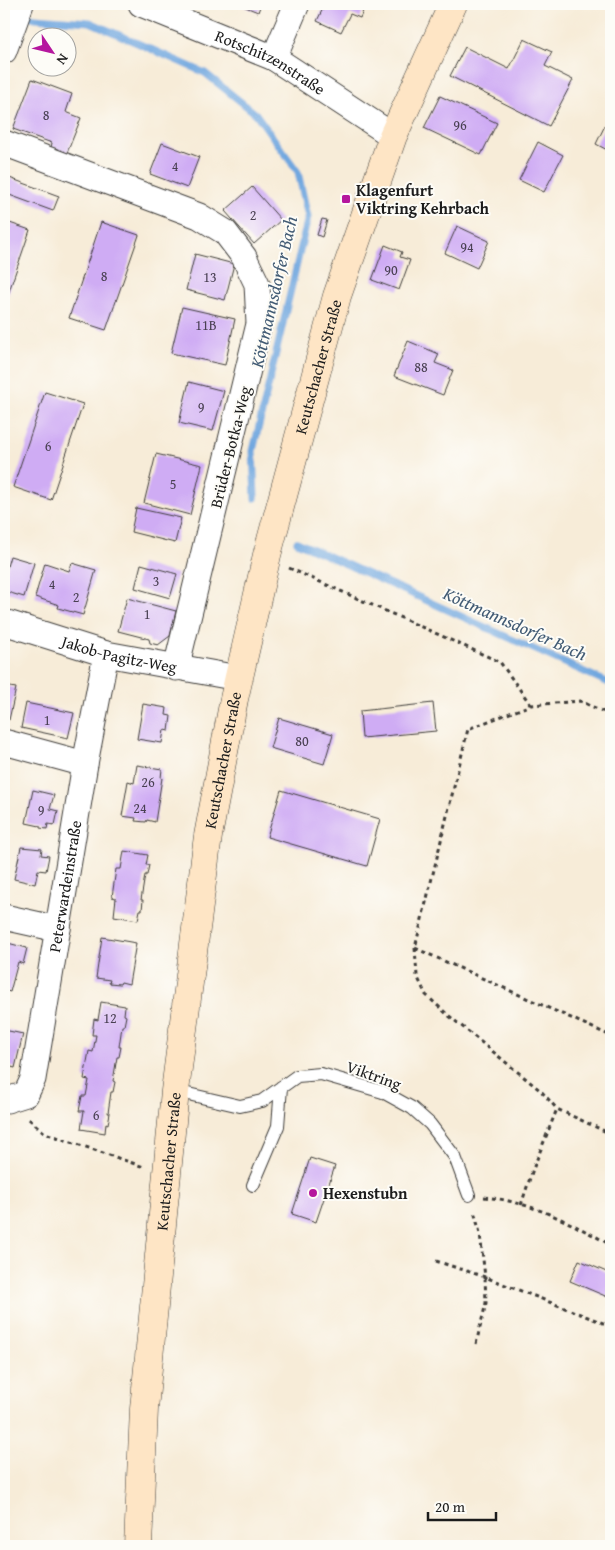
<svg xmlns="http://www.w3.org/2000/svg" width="615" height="1550" font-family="'Gentium Book Plus',serif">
<rect width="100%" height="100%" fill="#fdfcf7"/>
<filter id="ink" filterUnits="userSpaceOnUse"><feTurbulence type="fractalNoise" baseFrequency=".02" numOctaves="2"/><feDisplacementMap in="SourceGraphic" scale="10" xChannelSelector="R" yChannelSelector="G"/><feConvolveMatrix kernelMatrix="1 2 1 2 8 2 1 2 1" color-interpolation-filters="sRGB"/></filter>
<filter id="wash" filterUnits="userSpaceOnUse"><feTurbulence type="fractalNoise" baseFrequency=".0096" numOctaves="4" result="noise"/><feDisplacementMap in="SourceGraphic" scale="20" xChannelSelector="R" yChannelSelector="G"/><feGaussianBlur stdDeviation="1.12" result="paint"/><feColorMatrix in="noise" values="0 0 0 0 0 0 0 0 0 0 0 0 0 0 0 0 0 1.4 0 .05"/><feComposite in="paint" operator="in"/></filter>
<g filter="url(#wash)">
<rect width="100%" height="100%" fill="#f7ecd8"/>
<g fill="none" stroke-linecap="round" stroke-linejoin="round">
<path stroke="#71a7df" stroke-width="7" d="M4,9L35,18L90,22L205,73L256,114L298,172L308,217L253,451L255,498
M297,542L611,684"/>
</g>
<g id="blocks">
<path fill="#cfacf4" d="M238,4H261L258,12Z
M325,4H366L360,18L350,14L341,32L317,21Z
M524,39L552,52L545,66L573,80L549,126L450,76L465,47L509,69Z
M32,79L72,94L66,112L81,118L67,153L51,147L52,143L13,129Z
M440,96L497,123L481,155L424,128Z
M611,113V152L596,144Z
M538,142L563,155L544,192L519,180Z
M162,143L199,157L187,188L150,174Z
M4,176L59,196L53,211L4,193Z
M252,187L281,220L254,244L225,211Z
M322,219L327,220L322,237L317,235Z
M4,221L30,230L4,306Z
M101,222L139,235L106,330L69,318Z
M457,226L489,241L477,268L445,253Z
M385,245L402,252L400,257L410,260L399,290L372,280Z
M195,254L234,264L225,300L186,290Z
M182,307L235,319L225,365L171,353Z
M408,341L439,354L435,363L453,370L443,395L394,376Z
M189,382L224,391L213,431L179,423Z
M45,392L83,404L51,500L13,487Z
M156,454L202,465L190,515L144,503Z
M136,508L181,518L175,543L131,532Z
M10,556L34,563L24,597L4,591V577Z
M45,563L69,571L72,563L96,570L83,615L58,608L59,605L35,597Z
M141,564L177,574L170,598L135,588Z
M127,598L176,611L170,636L158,645L150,643L149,639L118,631Z
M4,686L16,688L9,720L4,719Z
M26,703L74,713L68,738L21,728Z
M433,703L436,731L362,738L360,711Z
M143,704L167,708L166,715L171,716L169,731L164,730L162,743L137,739Z
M279,718L333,734L324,764L270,748Z
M137,765L162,769L161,778H162L155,822L147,820L146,822L135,821L136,818L122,816L128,781L134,783Z
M33,790L54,795L50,809L58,811L55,825L48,824L47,829L40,828V826L26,823Z
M281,790L380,819L367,866L267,837Z
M21,847L42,849L41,855L49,856L46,871L38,870L35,884L14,879Z
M124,851L148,855L146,865H149L147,875H145L141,900H143L142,910H140L138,920L114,916L116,898L112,897L116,869H121Z
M102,937L136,943L129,984L121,982L120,984L109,983L110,980L96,978Z
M4,942L27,948L23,964L18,962L10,992L4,990Z
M101,1002L125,1006L124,1015L126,1016L124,1026H122L119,1047H121L119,1057H117L113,1081L115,1082L113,1092H111L108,1113H110L108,1124L106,1123L105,1133L81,1129L84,1111H79L82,1096H86L89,1080L84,1079L89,1051L93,1052L96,1035H92L94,1019L98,1020Z
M4,1030L23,1034L15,1068L4,1065Z
M310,1158L335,1166L316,1222L292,1214Z
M579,1260L611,1274V1294L610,1298L570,1281Z"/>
</g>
</g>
<g filter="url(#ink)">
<use href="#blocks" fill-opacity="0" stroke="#3d3b38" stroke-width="1"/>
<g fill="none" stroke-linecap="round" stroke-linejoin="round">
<g stroke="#3d3b38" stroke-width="14">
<path id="service" d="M175,1091L240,1106L262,1101L297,1076L321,1074L383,1092L412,1108L430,1124L455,1157L469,1195
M253,1185L278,1126L281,1087"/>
</g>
<g stroke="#3d3b38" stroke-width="27">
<g id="minor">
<path id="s1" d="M141,4L274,58L393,136"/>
<path d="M4,51L21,4"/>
<path d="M274,58L297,4"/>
<path d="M4,143L199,216L225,232L244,257L257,284L259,324L176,668"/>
<path id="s2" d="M4,622L106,654L238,678"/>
<path d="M4,742L85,764"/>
<path d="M4,917L58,929"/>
<path id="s3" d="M4,1099L7,1100L26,1094L33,1079L85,764L106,654"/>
</g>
</g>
<g stroke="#3d3b38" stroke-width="29">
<g id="secondary">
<path id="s4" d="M138,1546L144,1409L175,1091L208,836L234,699L267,555L337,296L393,136L453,4"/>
</g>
</g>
<path stroke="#3d3b38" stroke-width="3" stroke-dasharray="4 4" stroke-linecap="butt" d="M289,568L500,662L531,705
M611,715L580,701L531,705L468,729L415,948L611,1036
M415,948L417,976L426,995L448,1015L541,1091L557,1109
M29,1119L45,1133L144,1167
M484,1197C529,1201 572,1223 611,1245
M521,1205L533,1169L557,1109L611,1134
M436,1261L485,1277L480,1233L474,1211
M476,1344L486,1303L485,1277L611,1326"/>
<use href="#service" stroke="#fff" stroke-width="12"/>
<use href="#minor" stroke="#fff" stroke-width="25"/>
<use href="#secondary" stroke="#fee5c5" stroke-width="28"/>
</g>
</g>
<g fill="#b5179e" stroke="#fdfcf7" stroke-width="2">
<rect x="341" y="194" width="10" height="10" rx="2.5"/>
<circle cx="313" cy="1193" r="5"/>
</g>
<g text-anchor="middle" stroke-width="4" stroke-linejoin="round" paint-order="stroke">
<g font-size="14" fill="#494052">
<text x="46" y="120">8</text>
<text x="460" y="130">96</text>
<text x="175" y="171">4</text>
<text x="253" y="220">2</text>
<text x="467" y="252">94</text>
<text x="391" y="275">90</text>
<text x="104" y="281">8</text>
<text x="210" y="282">13</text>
<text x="206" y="330">11B</text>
<text x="421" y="372">88</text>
<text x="201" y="412">9</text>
<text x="48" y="451">6</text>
<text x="173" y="489">5</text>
<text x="156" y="586">3</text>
<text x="52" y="589">4</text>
<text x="76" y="602">2</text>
<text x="147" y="619">1</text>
<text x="47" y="725">1</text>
<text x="302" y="746">80</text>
<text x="148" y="787">26</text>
<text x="140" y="813">24</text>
<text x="41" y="815">9</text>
<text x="110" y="1023">12</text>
<text x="96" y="1120">6</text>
</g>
<g font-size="16" fill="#1c1c1c" stroke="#fdfcf7">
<text dy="6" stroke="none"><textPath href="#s1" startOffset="142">Rotschitzenstraße</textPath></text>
<text dy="6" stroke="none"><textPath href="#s4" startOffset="1196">Keutschacher Straße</textPath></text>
<text transform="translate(230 447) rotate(-76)" y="6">Brüder-Botka-Weg</text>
<text dy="6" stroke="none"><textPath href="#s2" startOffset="120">Jakob-Pagitz-Weg</textPath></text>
<text dy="6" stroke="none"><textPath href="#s4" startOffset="791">Keutschacher Straße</textPath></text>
<text dy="6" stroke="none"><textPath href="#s3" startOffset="235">Peterwardeinstraße</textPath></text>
<text transform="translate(374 1075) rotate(20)" y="6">Viktring</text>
<text dy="6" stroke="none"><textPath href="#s4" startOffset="386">Keutschacher Straße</textPath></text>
</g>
<g font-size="16" font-weight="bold" fill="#1c1c1c" stroke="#fdfcf7" text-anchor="start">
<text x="356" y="196">Klagenfurt<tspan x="356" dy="18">Viktring Kehrbach</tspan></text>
<text x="323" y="1199">Hexenstubn</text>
</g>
<g font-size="18" font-style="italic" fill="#425b74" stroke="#fdfcf7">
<text transform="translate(274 292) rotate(-77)" y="6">Köttmannsdorfer Bach</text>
<text transform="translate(515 624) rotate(24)" y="6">Köttmannsdorfer Bach</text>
</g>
</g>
<rect width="615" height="1550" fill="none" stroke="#fdfcf7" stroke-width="20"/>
<g transform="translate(52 52) rotate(125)"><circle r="24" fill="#fdfcf7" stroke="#a3a29f"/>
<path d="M0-4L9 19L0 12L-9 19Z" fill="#b5179e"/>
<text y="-8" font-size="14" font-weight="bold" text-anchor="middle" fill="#1c1c1c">N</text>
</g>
<path d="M428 1512v8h68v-8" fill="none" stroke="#1c1c1c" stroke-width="2.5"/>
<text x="435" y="1512" font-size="15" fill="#1c1c1c" stroke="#fdfcf7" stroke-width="4" paint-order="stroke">20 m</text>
</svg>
